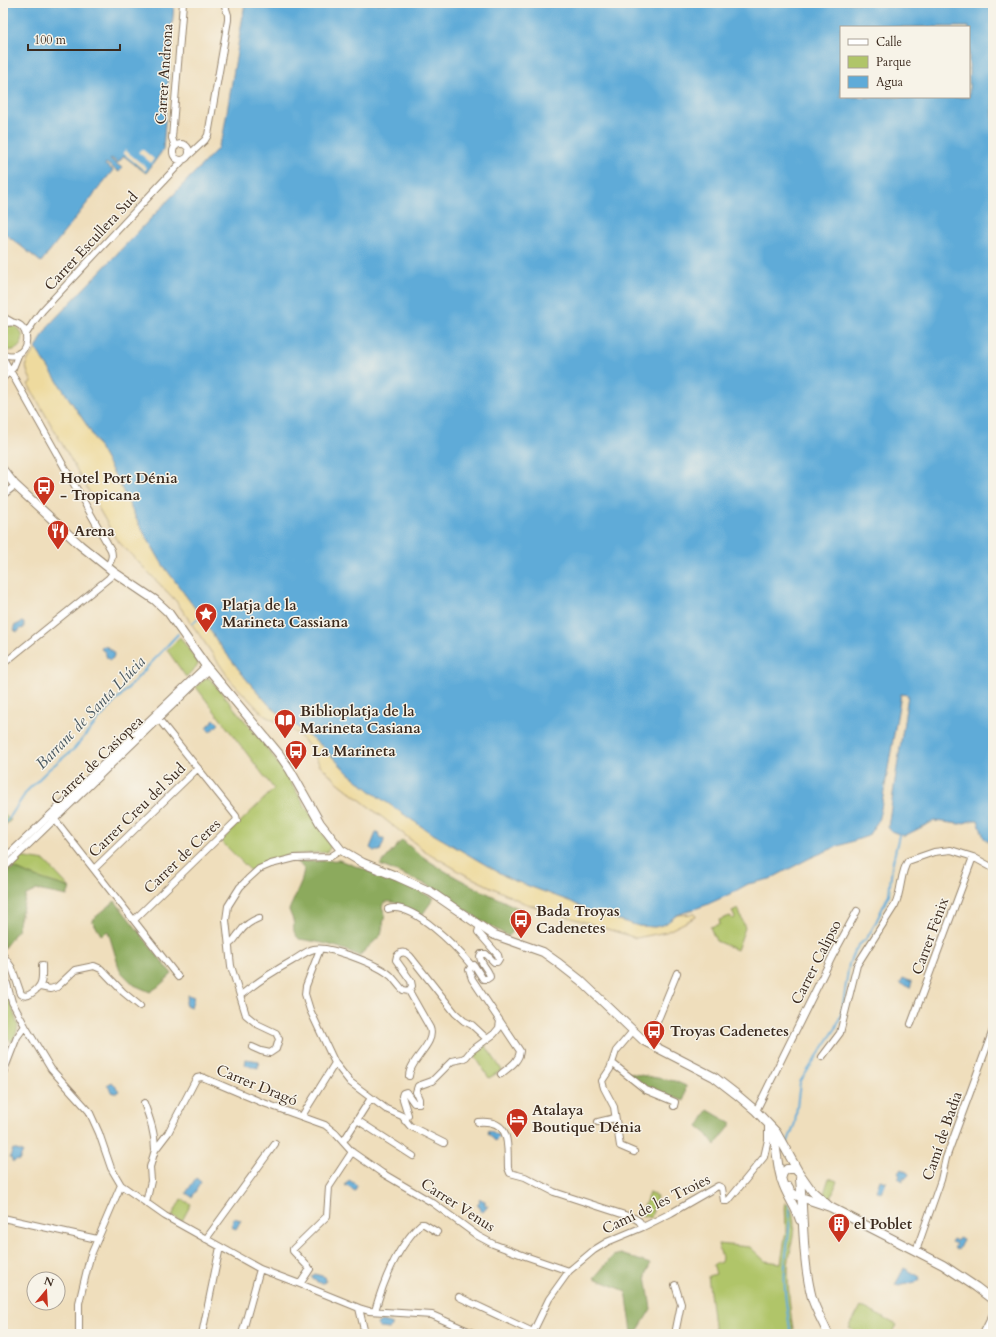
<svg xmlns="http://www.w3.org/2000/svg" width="996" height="1337" font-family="Cardo,serif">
<rect width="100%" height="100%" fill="#f7f3e8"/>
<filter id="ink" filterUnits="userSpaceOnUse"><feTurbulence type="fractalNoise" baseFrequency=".025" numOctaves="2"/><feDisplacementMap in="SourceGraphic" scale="8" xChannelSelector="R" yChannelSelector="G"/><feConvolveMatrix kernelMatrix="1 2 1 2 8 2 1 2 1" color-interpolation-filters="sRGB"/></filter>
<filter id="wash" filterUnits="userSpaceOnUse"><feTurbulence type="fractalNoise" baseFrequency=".012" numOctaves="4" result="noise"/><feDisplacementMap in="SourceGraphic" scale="16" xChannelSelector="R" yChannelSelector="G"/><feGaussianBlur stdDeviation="0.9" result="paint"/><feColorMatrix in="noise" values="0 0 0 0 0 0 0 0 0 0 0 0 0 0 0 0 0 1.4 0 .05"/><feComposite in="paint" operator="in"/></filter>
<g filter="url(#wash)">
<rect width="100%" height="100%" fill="#efdebc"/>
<path fill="#b0c569" stroke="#767844" d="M10,325C31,329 23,357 3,349V328Z
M180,637L198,663V665L186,677L167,650Z
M206,678H209L260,739L282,769L330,845V848L327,852L289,855L263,863L251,871L221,841L274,789L196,687Z
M3,812L11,820L3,827Z
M20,857L45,861L70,888L32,876L10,866Z
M738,908L745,928L737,950L716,941L710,927L720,924L719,920L730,916L732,919L735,918L732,911Z
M3,979L18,1026L17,1031L12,1043L3,1031Z
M485,1045L502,1070L489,1078L473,1053Z
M829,1178L837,1181L831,1199L823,1196Z
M649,1193L657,1196L651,1218L641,1215Z
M181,1199L191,1204L182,1221L172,1216Z
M785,1202C787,1205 791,1208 792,1212C798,1228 788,1253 788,1270C788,1291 790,1313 794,1334H715L708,1276L716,1274L713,1265L721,1262L722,1258L718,1244L750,1247L765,1261L781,1263L786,1231Z
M861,1306L897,1325L892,1334H859L849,1328Z"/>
<path fill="#8caa5d" stroke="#646a3e" d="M402,840C436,871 481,890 522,910L523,912L510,935L508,936L478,919L441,892L428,885L380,865Z
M339,860L395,881L434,898L422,915C415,912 393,899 386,902C383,903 383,905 382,907L385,914L381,935L359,956C340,946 320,942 299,939C291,931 295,928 293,920C292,917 290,913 289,910L301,883L304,869L299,863L296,862Z
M10,866L32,876L70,888L67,896L37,890L26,895L17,931L3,949V873Z
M115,901L172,974L159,986L150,992L134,985L120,971L108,931L101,935L92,920Z
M628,1073L675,1081L686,1086L684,1101L646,1087Z
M708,1110L732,1124L715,1145L707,1134L698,1127Z
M621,1254L650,1264L646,1276L651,1309L638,1330L632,1332L626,1291L594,1278L613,1256Z"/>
<path fill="#eeda9e" stroke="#94825e" d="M36,349L88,427L119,483L140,526L163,565L201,616L219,644L247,680L271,707L322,746L347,772L363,785L428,831L510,879L572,902L588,911L639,926L655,927L665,924L677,915L695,914L696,917L666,932L636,938L524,903L464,874L425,851L335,780L320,765L309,746L299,735L293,730L265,716L231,681L176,601L116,539L28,384L32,382C24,366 24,363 36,349Z"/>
<path fill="#5fabd8" stroke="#4d6a7b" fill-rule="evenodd" d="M3,3H174L163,150L146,173L124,156L118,163L111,158L110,159L122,168L119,172L106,163L105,165L113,170L41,262L3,232Z
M245,3H993V845L984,838L978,820H974L960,824L934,821L904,836L891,831L888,827L908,695L901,694L881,809L878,821L868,836L836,847L810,858L770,879L748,884L730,894L706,905L677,915L665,924L655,927L639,926L588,911L572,902L510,879L428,831L373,793L347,772L322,746L271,707L247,680L219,644L201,616L163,565L140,526L119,483L88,427L36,349L43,335L50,324L217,149L223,136ZM841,27H969V97H841Z
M22,622L24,623V628L20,629L18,632L15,631L14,629V626Z
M103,646L107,647L113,651L114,655L113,658L110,660L107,658L105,652L101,649Z
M214,719L219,724L210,732L206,727L213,722L212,721Z
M376,833H378L380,838H384V841L380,851H374L370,848Z
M903,978L912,982L910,988L900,983Z
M188,995L194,997L191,1007L185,1005Z
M246,1059L259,1061L258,1068L245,1065Z
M112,1082L119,1091L116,1093H113L107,1085Z
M489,1130L500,1136L495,1141L488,1133Z
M13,1149L23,1152L19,1161L17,1160L13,1162L12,1161V1159L10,1158Z
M901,1169L908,1173L909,1175L906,1178L903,1177V1181L898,1178L900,1176L898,1173Z
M196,1178L201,1182L192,1197L186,1193Z
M349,1180L357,1185L355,1191L345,1185Z
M880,1180L886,1182L881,1193L876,1191Z
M480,1199L485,1201V1205L488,1206L483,1212L479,1210L481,1207L477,1205L480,1202L479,1201Z
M234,1218L241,1220L236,1229L231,1227Z
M959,1238L963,1240L958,1250L954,1248L956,1244L951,1242L953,1239L957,1241Z
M904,1268L920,1277L919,1281L899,1286L895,1285Z
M315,1274L325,1277L326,1280L325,1282C321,1285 313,1281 312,1276Z
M381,1321L390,1323L392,1325V1327L389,1329L380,1328L377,1325L378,1323Z"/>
<path fill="#efdebc" d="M142,149L154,159L151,163L138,152Z
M125,150L147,168L145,171L123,153Z"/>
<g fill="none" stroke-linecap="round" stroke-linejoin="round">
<path stroke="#5fabd8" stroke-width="2" d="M193,623L201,616
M3,824L8,820L27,791L49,769L74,749L99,719L178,634
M787,1144L795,1123L800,1082L836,1028L842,1011L849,964L853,954L859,945L867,938L875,924L889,894L892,866L899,835
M789,1204C792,1225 786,1245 785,1266C783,1289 787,1311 791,1334"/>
</g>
</g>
<g filter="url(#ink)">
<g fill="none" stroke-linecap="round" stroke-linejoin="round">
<g stroke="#95846d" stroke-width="8">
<path id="street" d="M173 152a8 8 0 1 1 16 0a8 8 0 1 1-16 0Z
M175,147L172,138L183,3
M189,155L205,140L208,135L228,20V15L224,3
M3,317L12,322
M3,324C34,313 34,365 3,354
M26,334L33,323L42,311L183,160
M3,358L111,550C113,556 111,562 107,566
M3,378L13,368L19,353
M3,495L12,488
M3,664L109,578L114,572
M53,817L178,977
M3,860L206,666
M3,869L209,670
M94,869L198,768
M388,909C413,901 457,948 472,966
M134,920L237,820L236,816L157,717
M480,925L478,932L498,955L499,959L497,962H494L486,954H481L480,956C480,964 489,969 490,977L487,979H483L474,965L472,966L469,970L472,979L520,1051C519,1062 509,1067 501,1074
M229,944C234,942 236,936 240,932C245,925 251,921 259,918
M320,949L306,986L305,994L310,1010L335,1063L350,1082L386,1109L402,1116L410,1126L444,1143
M3,955L12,968L21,994C25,997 28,996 32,993C44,985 42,978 42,965
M3,969L12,1002L25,1026L51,1069L89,1111L99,1133L111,1168L121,1185L165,1216L260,1269L300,1284L359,1308L365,1334
M40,987L50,989L57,987L75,970L94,966L101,969L123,992L140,1006
M241,995C257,982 274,971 292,961C299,957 306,951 314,949C329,945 379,965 391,976C395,980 398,985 403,990L409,991
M911,1024L973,857
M633,1031L616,1051L610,1069L602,1081L604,1088L614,1107L620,1146L634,1152
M648,1044L677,973
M252,1047L261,1051L270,1053L276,1049L279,1039L276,1033L257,1024L246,1015L231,966L226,920L228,906L240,887L248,879L259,869L271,864L295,858L330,857L341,850
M822,1057L840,1033L857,965L895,905C902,891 900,872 908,861L934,852L951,850L973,857L993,868
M612,1063L646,1090L675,1102L674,1106
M3,1073L17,1037L25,1026
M409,1076C410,1059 436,1044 430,1028L409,991L412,986L411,981L396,960L397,956C401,951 406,952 410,956L455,1013L464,1021L472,1025L487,1039
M144,1103C150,1119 155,1133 155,1150
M756,1111L833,955L857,911
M302,1116L335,1063
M357,1120L413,1156
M405,1121L408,1115L402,1096L403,1093L406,1092L414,1103H419V1099L416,1092L418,1086L432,1081L452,1061L462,1059L466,1057L471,1051L494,1034L499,1028L500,1021
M478,1122C512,1119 507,1144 508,1168L510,1173L525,1177L554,1192L634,1218L639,1221L643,1227
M598,1122L615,1118
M343,1142L371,1098
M146,1203L151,1181L150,1167L155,1150L168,1133L195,1081L197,1078L202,1077L261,1102L325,1125L335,1133L352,1152L382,1173L433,1203L478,1236L493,1244L525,1256L569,1271
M3,1218L97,1239
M206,1239L275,1144
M916,1251L941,1180L946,1158L993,1030
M300,1284L310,1269L293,1251V1249L327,1216L329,1187L352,1152
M675,1285L681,1304L675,1334
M459,1297L533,1332
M359,1308L369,1311L432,1315L475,1334
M375,1311C382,1286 390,1264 405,1243C410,1236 415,1229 421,1224H424L437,1232
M79,1334V1303L90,1257L121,1185
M202,1334L220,1247
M242,1334L260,1269
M532,1334L549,1299L569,1271L594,1250L607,1242L643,1227L671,1213L718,1186L722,1188L724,1201H728L764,1157L768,1140V1127
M983,1334L993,1314"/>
</g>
<g stroke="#95846d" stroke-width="10">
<path id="secondary" d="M3,470L15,485L80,545L115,573L155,600L168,612L206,666L279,754L290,770L320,823L341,850L363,863L398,877L431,892L492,934L543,952L557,962L580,980L644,1041L714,1077L736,1094L756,1111L776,1132L798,1171L812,1191L830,1207
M771,1130C778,1145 776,1165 782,1181C786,1195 796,1207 800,1220
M781,1179L783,1173L787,1169H795L799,1173
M800,1179C804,1218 802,1260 812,1298C816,1311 823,1322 828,1334
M788,1187L791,1192L795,1195L830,1207L916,1251L943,1265L976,1287L993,1300"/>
</g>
<use href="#street" stroke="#fff" stroke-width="6"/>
<use href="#secondary" stroke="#fff" stroke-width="8"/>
</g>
</g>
<defs>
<g id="bus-pin" transform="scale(1.15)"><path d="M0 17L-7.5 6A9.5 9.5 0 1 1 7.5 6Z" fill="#c8321e" stroke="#f7f3e8"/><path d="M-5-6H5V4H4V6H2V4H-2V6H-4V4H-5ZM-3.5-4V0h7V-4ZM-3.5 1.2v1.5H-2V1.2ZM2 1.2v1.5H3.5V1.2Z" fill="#fff"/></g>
<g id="restaurant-pin" transform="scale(1.15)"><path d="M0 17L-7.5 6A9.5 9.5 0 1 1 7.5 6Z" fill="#c8321e" stroke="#f7f3e8"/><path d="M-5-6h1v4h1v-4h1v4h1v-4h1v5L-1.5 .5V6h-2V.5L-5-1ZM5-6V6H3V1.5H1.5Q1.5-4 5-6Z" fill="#fff"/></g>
<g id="sight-pin" transform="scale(1.15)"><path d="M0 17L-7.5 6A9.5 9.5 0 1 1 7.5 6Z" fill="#c8321e" stroke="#f7f3e8"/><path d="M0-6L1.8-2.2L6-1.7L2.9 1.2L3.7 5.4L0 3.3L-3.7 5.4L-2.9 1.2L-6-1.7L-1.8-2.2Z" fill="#fff"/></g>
<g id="library-pin" transform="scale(1.15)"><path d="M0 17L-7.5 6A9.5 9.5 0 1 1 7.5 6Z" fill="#c8321e" stroke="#f7f3e8"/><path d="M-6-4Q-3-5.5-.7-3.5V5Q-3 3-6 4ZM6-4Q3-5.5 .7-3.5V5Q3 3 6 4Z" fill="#fff"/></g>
<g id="hotel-pin" transform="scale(1.15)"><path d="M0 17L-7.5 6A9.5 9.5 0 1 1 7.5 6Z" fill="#c8321e" stroke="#f7f3e8"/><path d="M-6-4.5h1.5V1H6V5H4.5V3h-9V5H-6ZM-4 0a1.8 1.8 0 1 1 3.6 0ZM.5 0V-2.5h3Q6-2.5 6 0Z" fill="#fff"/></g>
<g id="building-pin" transform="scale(1.15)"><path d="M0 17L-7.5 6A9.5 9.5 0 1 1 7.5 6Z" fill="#c8321e" stroke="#f7f3e8"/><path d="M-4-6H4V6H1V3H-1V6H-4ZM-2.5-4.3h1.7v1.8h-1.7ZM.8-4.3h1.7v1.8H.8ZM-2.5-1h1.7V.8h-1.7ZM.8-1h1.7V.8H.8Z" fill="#fff"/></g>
</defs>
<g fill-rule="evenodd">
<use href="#bus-pin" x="44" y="487"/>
<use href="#restaurant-pin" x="58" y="531"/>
<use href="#sight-pin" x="206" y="614"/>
<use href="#library-pin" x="285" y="720"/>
<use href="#bus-pin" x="296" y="751"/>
<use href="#bus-pin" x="521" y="920"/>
<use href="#bus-pin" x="654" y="1031"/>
<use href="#hotel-pin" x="517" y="1119"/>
<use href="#building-pin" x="839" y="1224"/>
</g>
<g text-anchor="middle" stroke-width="3" stroke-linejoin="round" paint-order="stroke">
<g font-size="15" fill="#3b2a1e" stroke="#f7f3e8">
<text transform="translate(164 74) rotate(-86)" y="5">Carrer Androna</text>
<text transform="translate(91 241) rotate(-47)" y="5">Carrer Escullera Sud</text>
<text transform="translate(97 760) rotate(-44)" y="5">Carrer de Casiopea</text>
<text transform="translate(137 810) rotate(-44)" y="5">Carrer Creu del Sud</text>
<text transform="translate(182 856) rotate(-44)" y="5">Carrer de Ceres</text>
<text transform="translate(930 936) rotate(-70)" y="5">Carrer Fènix</text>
<text transform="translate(816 962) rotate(-63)" y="5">Carrer Calipso</text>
<text transform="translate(257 1085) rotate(22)" y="5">Carrer Dragó</text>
<text transform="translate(942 1136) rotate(-71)" y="5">Camí de Badia</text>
<text transform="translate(656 1204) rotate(-26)" y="5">Camí de les Troies</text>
<text transform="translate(458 1205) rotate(33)" y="5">Carrer Venus</text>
</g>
<g font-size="15" font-weight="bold" fill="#3b2a1e" stroke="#f7f3e8" text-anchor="start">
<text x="60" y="483">Hotel Port Dénia<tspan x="60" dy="17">- Tropicana</tspan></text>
<text x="74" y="536">Arena</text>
<text x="222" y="610">Platja de la<tspan x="222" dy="17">Marineta Cassiana</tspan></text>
<text x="300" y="716">Biblioplatja de la<tspan x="300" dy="17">Marineta Casiana</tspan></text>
<text x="312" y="756">La Marineta</text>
<text x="536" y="916">Bada Troyas<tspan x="536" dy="17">Cadenetes</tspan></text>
<text x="670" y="1036">Troyas Cadenetes</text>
<text x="532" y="1115">Atalaya<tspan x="532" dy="17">Boutique Dénia</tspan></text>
<text x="854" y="1229">el Poblet</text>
</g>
<g font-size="16" font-style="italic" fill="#48575f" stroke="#f7f3e8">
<text transform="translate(90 712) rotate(-46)" y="6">Barranc de Santa Llúcia</text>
</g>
</g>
<rect width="996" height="1337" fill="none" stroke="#f7f3e8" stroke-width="16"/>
<rect x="840" y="26" width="130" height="72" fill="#f7f3e8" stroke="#aca397"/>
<rect x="848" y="39" width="20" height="6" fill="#ffffff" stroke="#aca397"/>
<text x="876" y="46" font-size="12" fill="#3b2a1e">Calle</text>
<rect x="848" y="56" width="20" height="12" fill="#b0c569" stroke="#aca397"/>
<text x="876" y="66" font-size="12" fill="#3b2a1e">Parque</text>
<rect x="848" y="76" width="20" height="12" fill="#5fabd8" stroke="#aca397"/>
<text x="876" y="86" font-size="12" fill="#3b2a1e">Agua</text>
<g transform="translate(46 1291) rotate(18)"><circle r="19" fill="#f7f3e8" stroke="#aca397"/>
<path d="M0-3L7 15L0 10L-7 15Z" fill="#c8321e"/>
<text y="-6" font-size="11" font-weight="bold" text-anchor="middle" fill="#3b2a1e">N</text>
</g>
<path d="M28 44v6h92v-6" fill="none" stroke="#3b2a1e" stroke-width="2"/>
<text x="34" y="44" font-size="12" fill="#3b2a1e" stroke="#f7f3e8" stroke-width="3" paint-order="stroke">100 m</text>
</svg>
